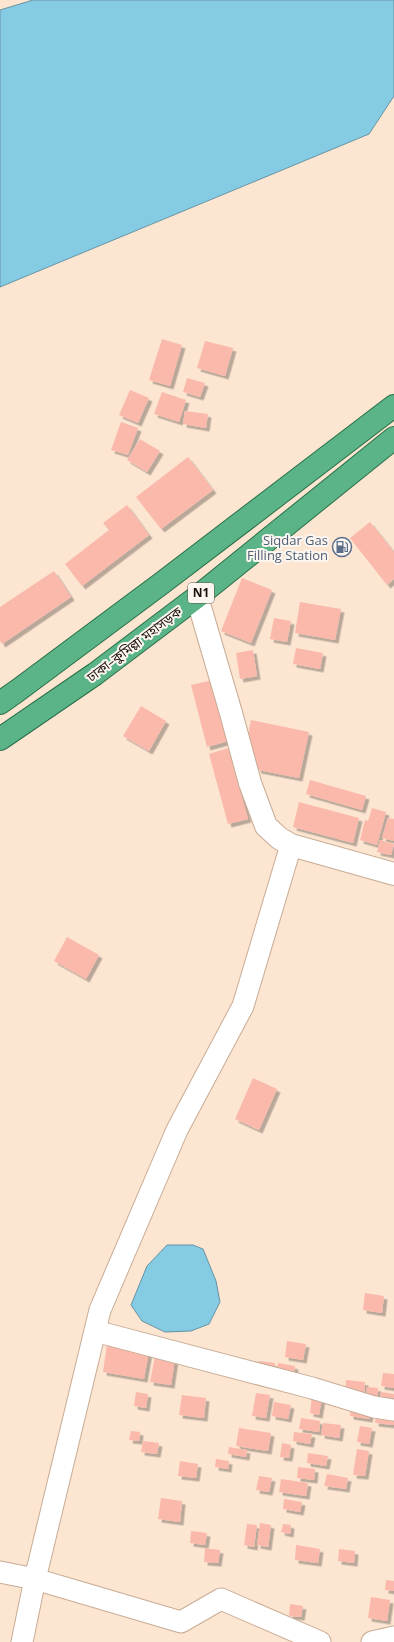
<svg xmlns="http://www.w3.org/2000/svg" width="394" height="1642" font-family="'Open Sans','Noto Sans Bengali',sans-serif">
<defs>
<filter id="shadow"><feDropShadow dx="3.5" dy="3.5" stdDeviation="0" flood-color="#0004"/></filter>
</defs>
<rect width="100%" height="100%" fill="#fce5d1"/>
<path fill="#85cbe4" stroke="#6694a3" d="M33,0H394V96L369,134L0,287V10Z
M167,1245H193L203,1249L216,1281L220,1302L209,1324L191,1331L165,1332L142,1321L131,1305L147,1266Z"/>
<path fill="#fbb9ac" filter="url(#shadow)" d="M162,339L182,345L170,386L149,380Z
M205,341L233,348L225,376L197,368Z
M187,378L205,383L200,397L183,392Z
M130,390L149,398L138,423L119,415Z
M162,392L186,400L179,422L154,414Z
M185,411L208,414L206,428L183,424Z
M121,422L138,428L128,455L111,450Z
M140,439L160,451L147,472L127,460Z
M188,457L213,490L161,529L136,497Z
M127,505L149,535L82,586L65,564L109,530L103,523Z
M370,522L394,552V579L387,585L350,538Z
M54,571L71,597L2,644L0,641V607Z
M242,578L272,590L251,643L221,631Z
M300,602L341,609L335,640L295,633Z
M274,618L291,621L287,642L270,639Z
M296,648L323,653L320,669L293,664Z
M253,650L257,676L240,679L236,653Z
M213,680L228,741L207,747L191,685Z
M141,706L166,721L149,751L123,736Z
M251,720L309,732L299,778L258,770L248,735Z
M228,748L248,819L228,824L209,754Z
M310,780L366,796L362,810L306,794Z
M299,802L359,818L353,843L293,827Z
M372,808L386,812L377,845L360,840L365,820L368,821Z
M388,818L394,819V841L382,838Z
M380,840L394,844L391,855L377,852Z
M67,937L99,955L86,979L54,961Z
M253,1078L277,1089L259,1130L235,1119Z
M365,1293L384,1296L382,1313L363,1310Z
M287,1341L306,1344L303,1360L285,1357Z
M107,1344L149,1351L144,1379L103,1372Z
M155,1356L175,1359L171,1385L150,1382Z
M259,1361L275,1363L274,1373L258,1370Z
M278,1363L295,1366L293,1378L277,1376Z
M383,1373L394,1374V1388L381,1386Z
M346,1380L365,1382L364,1395L345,1392Z
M367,1387L378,1388L377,1403L366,1402Z
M136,1392L148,1394L146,1408L134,1406Z
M381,1392L394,1394V1406L379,1404Z
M256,1393L270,1395L266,1418L252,1416Z
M182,1395L206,1398L204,1418L179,1415Z
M312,1396L322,1398L319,1415L310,1413Z
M274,1402L291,1405L288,1419L272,1416Z
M351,1405L371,1408L369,1419L350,1416Z
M377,1409L394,1411V1425L375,1423Z
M301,1418L320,1421L319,1432L299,1429Z
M323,1423L341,1425L339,1438L321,1435Z
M360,1426L372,1428L369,1444L357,1442Z
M239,1428L271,1433L268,1451L236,1446Z
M131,1431L140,1432L139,1441L129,1440Z
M294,1432L312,1434L310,1444L293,1441Z
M143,1441L159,1443L157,1454L141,1452Z
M282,1443L291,1445L289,1458L280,1457Z
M229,1447L247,1450L246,1457L228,1454Z
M357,1449L369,1451L365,1476L353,1475Z
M308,1453L328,1456L326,1466L307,1463Z
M216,1459L229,1461L228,1469L215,1467Z
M180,1461L198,1464L196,1478L178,1476Z
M298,1467L315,1469L314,1480L297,1478Z
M327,1474L348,1478L346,1489L324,1486Z
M259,1476L272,1478L269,1492L256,1490Z
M281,1479L308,1483L306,1496L279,1492Z
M161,1498L182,1501L180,1522L158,1519Z
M284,1499L302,1502L300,1512L283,1509Z
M260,1523L271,1525L268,1547L257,1545Z
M247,1524L257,1525L254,1547L244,1545Z
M283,1524L291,1525L290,1534L281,1532Z
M191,1531L207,1533L205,1545L190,1543Z
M296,1545L320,1549L318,1563L295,1560Z
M205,1548L220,1550L218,1563L204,1562Z
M339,1549L355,1551L354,1563L338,1561Z
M386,1580L394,1581V1591L385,1590Z
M371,1597L390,1600L387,1621L368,1618Z
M290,1604L303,1606L301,1617L289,1616Z"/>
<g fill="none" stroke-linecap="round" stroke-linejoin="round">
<g stroke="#c8ac95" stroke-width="23">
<path id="minor" d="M95,1331L312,1388L374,1407L394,1410
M0,1572L35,1579L181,1622L221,1599L320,1642
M22,1642L35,1579L100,1310L177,1130L243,1006L291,845
M372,1642L394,1637"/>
</g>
<g stroke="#c8ac95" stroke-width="24">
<path id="tertiary" d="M197,597L231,713L250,783L266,826L279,838L291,845L394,874"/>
</g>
<g stroke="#296f48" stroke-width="24">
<path id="trunk" d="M0,703L17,691L162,583L394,406
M0,739L95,674L197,597L394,438"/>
</g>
<use href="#minor" stroke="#fff" stroke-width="21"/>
<use href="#tertiary" stroke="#fff" stroke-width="22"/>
<use href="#trunk" stroke="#5ab487" stroke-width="22"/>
</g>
<defs>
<g id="fuel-ring" transform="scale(1)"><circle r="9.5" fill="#fcf6f1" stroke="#5c6f8a" stroke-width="1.5"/><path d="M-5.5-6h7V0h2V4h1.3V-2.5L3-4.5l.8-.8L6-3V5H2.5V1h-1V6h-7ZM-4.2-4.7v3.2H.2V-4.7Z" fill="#5c6f8a"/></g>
</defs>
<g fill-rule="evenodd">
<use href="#fuel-ring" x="342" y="547"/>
</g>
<g text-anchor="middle" stroke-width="4" stroke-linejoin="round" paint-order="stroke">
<rect fill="#fcf6f1" stroke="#5f564f" stroke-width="1" x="188" y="583" width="26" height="20" rx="3"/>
<g font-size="12" font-weight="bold" fill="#1c120a">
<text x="201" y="597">N1</text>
</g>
<g font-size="13" fill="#4e5e75" stroke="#fcf6f1" text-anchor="end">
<text x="328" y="545">Siqdar Gas<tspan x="328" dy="15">Filling Station</tspan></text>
</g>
<g font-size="13" fill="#1c120a" stroke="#fcf6f1">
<text transform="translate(134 644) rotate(-37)" y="5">ঢাকা–কুমিল্লা মহাসড়ক</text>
</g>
</g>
</svg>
